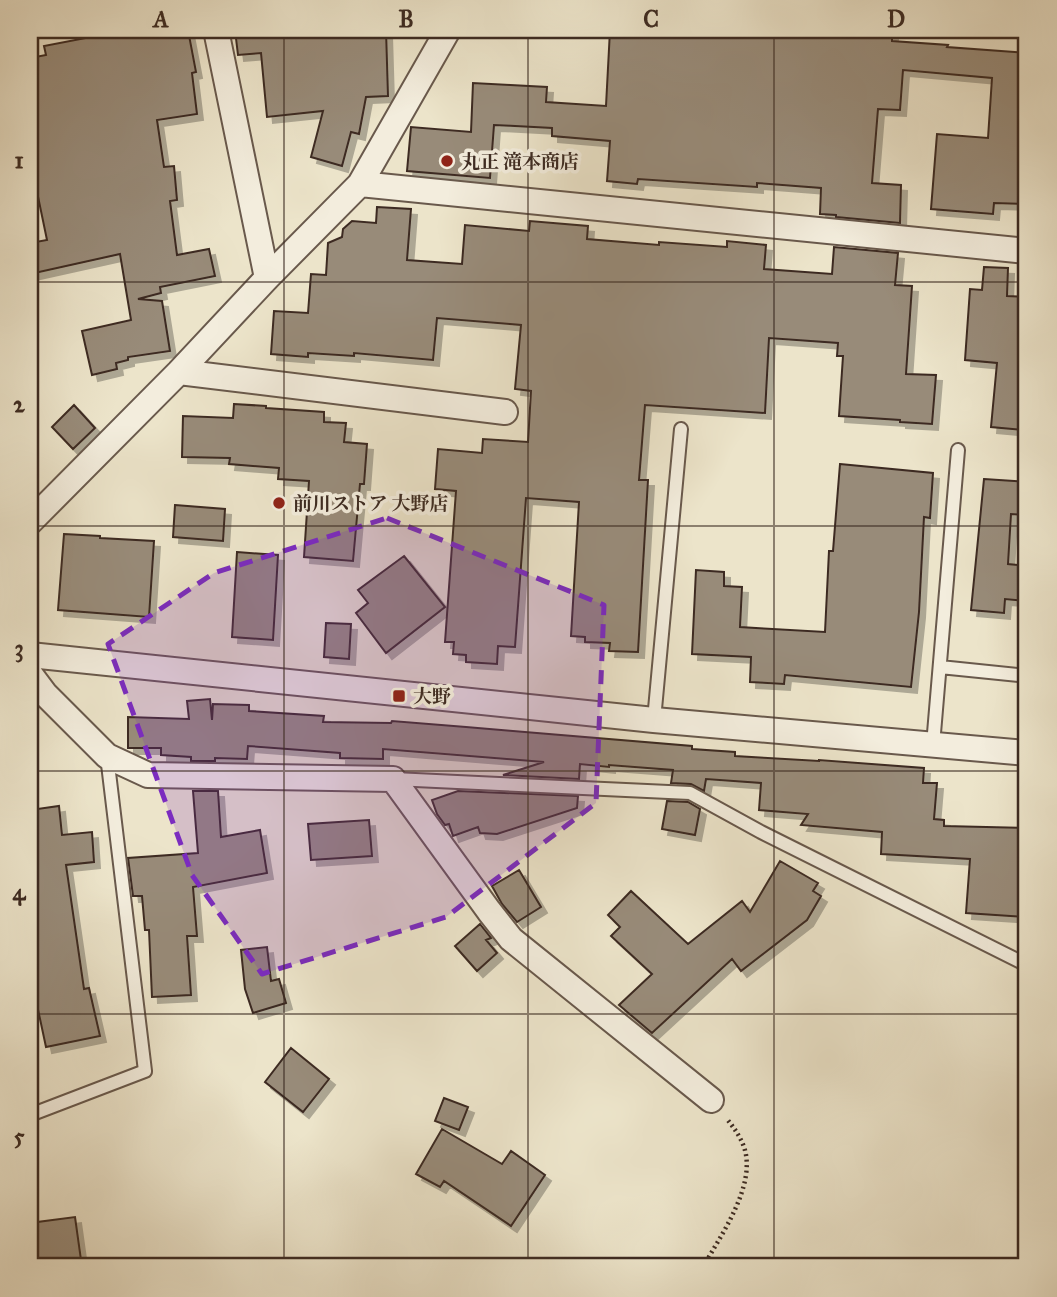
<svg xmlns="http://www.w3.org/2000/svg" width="1057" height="1297" font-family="'IM FELL Great Primer','Noto Serif JP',serif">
<defs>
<filter id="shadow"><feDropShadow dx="6" dy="6" stdDeviation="0" flood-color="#0004"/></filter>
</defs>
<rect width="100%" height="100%" fill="#ece4ca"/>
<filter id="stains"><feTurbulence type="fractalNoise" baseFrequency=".00286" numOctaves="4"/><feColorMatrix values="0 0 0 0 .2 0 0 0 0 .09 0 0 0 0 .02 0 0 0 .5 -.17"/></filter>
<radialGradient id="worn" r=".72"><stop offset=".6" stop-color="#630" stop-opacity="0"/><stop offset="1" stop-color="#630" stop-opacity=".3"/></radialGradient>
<path fill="#988b79" stroke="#3d2b22" stroke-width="2" filter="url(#shadow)" d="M90,30H188L196,72L192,73L197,114L157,120L164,167L174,166L177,200L170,201L177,255L209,249L215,276L160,287L161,293L138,299L162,301L170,351L128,357V360L116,363L117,369L92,375L82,331L131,320L120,254L30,274V243L47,240L30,158V58L46,55L44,46L91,37Z
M235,30H386L388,96L366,97L359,134L351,132L342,166L311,157L323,111L267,117L261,53L238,55Z
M610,30H892V41L948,45L947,47L1027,53V204L994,203L993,214L931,209L937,134L988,138L992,78L903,70L900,110L878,109L872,183L901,185L900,223L836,217V215L820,214L821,188L757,183V187L638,179L637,184L607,181L610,141L552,136V128L494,125L490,178L407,171L411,127L471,132L473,83L547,87L546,102L606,106Z
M377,207L411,209L407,260L462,264L465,225L529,231L530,221L588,226L587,239L659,245V242L727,247V241L766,245L764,269L832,274L834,247L898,253L895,285L912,286L906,374L936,375L932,424L900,422V420L839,416L843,356H837L838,343L769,338L765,413L645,405L639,480H648L638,652L609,651L610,643L585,642V637L571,636L579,502L526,498L515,647L498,646L497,664L466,662V655L453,654L454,642H445L456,491L435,489L438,449L482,453L483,439L528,442L531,391L515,389L521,325L437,318L433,360L354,353V356L308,353V357L271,354L274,311L308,313L311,274L326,275L328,243L342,237L343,229L352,221L376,223Z
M984,267L1008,268L1007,296L1027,297V418H1025L1024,430L991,427L997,363L965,360L970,289L982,290Z
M234,404L266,406V408L324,412V422L346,423L344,442L367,444L364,484H360L353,561L304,557L309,481L278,479L279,468L229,464L230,458L182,457L183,416L233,418Z
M74,405L95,428L73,449L52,427Z
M840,464L933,473L930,518L924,517L919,612L911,687L785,675L784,684L750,682L751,657L692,654L696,570L724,572V586L742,587L740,627L825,632L829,551H833Z
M984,479L1027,482V515L1011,514L1008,564L1027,566V601L1005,599L1004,613L971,610Z
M175,505L225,509L223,541L173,537Z
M64,534L100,536V538L154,541L149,617L58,610Z
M237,552L278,555L273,640L232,637Z
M404,556L445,607L386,653L356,613L368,603L358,590Z
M326,623L351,624L349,659L324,657Z
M210,699L212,720L213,704L249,705V711L324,716L323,722L391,723L392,721L466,727L692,746V749L735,752V756L819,761V760L924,768L923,783H937L934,819L944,820V826L1027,828V917L966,913L970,859L881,854L882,832L801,825L808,814L759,810L761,783L706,779L704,791L691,784L671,783L673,770L609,765V767L580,764L579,779L503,775L544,762L383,749V759L340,758V753L248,746L247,759L215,758V761H191V757L161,755V748H128V717L189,719L187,701Z
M193,791H218L221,837L260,830L267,873L193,887L197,936H187L191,995L152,997L149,930H145L142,896H133L128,858L198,853Z
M458,791L578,796L577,808L497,834L480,833L478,827L453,836L449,824L445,825L437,814L432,800Z
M667,801L688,802L700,809L695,835L662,829Z
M59,806L62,835L92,832L94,862L66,865L84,989L89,988L100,1036L46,1047L30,972V810Z
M369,820L372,856L311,860L308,824Z
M780,861L818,883L813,891L821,896L807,920L741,971L732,959L652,1033L619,1005L652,974L611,936L620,927L608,915L631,891L688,944L742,901L750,912Z
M519,870L541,907L517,922L502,904L492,886Z
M480,924L491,938L486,940L497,953L477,971L455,946Z
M267,947L271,981L279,979L286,1003L253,1013L245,989L241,950Z
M291,1048L329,1079L303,1112L265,1082Z
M444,1098L468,1107L459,1130L435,1121Z
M442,1129L502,1164L511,1151L545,1175L511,1226L444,1181L440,1187L416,1174Z
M75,1217L82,1267H30V1223Z"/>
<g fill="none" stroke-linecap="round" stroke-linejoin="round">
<g stroke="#69594c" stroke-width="16">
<path id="lane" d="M940,667L1027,676
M654,720L681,429
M933,745L958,450
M394,779L690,793L761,832L1027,965
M30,1115L145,1071L107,756"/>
</g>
<g stroke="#69594c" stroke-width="28">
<path id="street" d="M216,30L267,278
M360,184L1027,251
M179,372L505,412
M30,522L179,372L267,278L360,184L448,30
M30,655L654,720L1027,753
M30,674L45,694L107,756L148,775L393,779L489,911L511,939L711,1100"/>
</g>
<path stroke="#3d2b22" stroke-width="4.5" stroke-dasharray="2 3.5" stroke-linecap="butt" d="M703,1267C721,1235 757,1185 744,1147C740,1136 734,1128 727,1119"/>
<use href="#lane" stroke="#f3eddd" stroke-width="12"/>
<use href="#street" stroke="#f3eddd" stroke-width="24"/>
</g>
<path fill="#7b2cbf" fill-opacity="0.2" stroke="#7b2cbf" stroke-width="5" stroke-dasharray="14 9" stroke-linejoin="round" d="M387,518L604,605L596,803L446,917L262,974L192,875L108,644L214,573Z"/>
<path fill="none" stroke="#3d2b22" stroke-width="2" stroke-opacity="0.55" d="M284,30V1267M528,30V1267M774,30V1267M30,282H1027M30,526H1027M30,771H1027M30,1014H1027"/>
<g fill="#8f2418" stroke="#f3eddd" stroke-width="2.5">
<circle cx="447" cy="161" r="7"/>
<circle cx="279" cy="503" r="7"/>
<rect x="392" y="689" width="14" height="14" rx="3.5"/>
</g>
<g text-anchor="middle" stroke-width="7" stroke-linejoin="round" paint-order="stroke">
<g font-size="19" font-weight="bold" fill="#3d2b22" stroke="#f3eddd" text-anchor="start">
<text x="461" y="168">丸正 滝本商店</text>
<text x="293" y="510">前川ストア 大野店</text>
<text x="413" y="703">大野</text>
</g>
</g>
<rect width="1057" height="1297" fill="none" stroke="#ece4ca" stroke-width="77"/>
<rect x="38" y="38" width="980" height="1220" fill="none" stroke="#3d2b22" stroke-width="2.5"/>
<g font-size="23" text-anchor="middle" font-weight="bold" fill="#3d2b22">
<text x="161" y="27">A</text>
<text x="406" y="27">B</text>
<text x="651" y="27">C</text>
<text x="896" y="27">D</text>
<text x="19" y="168">1</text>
<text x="19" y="412">2</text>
<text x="19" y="656">3</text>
<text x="19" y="900">4</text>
<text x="19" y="1144">5</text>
</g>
<rect width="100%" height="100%" filter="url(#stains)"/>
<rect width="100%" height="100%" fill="url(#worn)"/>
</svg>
